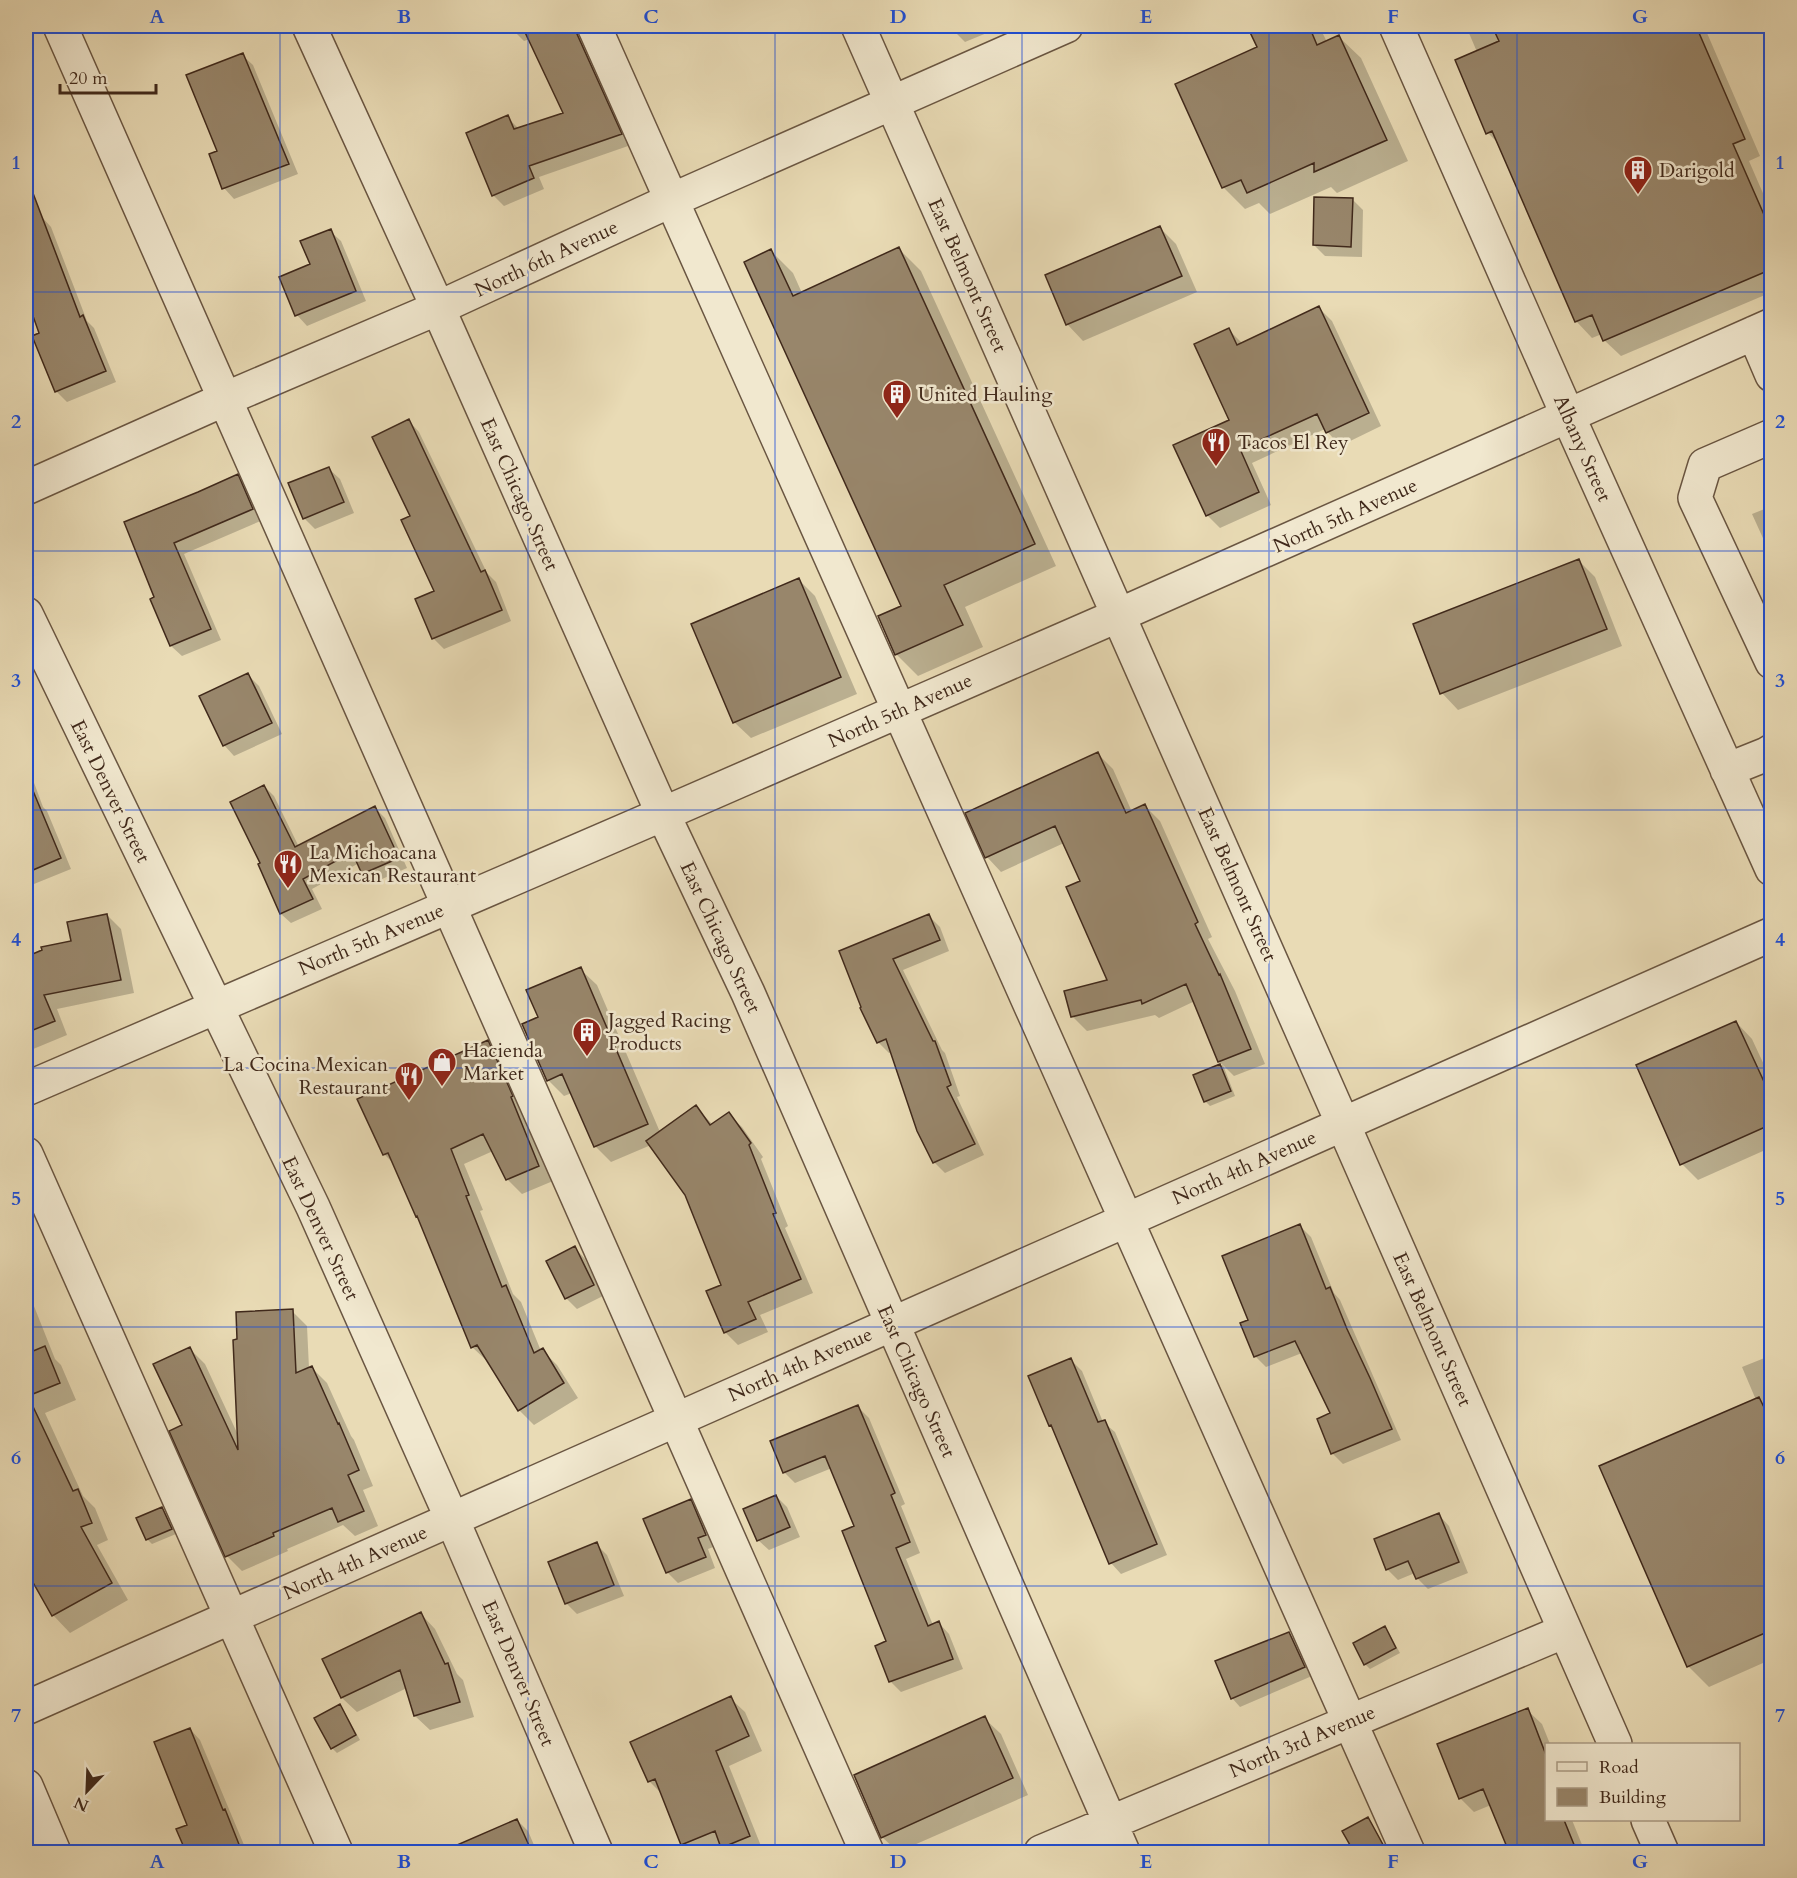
<svg xmlns="http://www.w3.org/2000/svg" width="1797" height="1878" font-family="Cardo,serif">
<rect width="100%" height="100%" fill="#e9dbb5"/>
<filter id="stains"><feTurbulence type="fractalNoise" baseFrequency=".00333" numOctaves="4"/><feColorMatrix values="0 0 0 0 .2 0 0 0 0 .09 0 0 0 0 .02 0 0 0 .5 -.17"/></filter>
<radialGradient id="worn" r=".72"><stop offset=".6" stop-color="#630" stop-opacity="0"/><stop offset="1" stop-color="#630" stop-opacity=".3"/></radialGradient>
<path fill="#0003" d="M512,26H583L631,145L539,177L544,189L504,206L493,195L507,117L519,129L565,114L530,39L524,41L514,31Z
M949,26H998L999,28L965,42Z
M1249,26H1319L1327,42L1339,37L1361,58L1408,161L1337,193L1331,187L1270,214L1259,203L1245,209L1223,187L1259,48Z
M1466,26H1704L1760,156L1749,161L1772,214V292L1621,356L1604,340L1602,334L1592,338L1576,321L1500,145L1488,133L1477,52Z
M242,55L253,65L298,174L234,199L224,188L219,152Z
M1352,199L1363,210L1362,257L1325,256L1314,245Z
M26,211L29,220L41,216L51,227L87,321L94,328L116,382L67,402L56,391L41,334L26,292Z
M1160,228L1176,244L1197,292L1083,341L1067,324Z
M330,231L341,241L366,301L307,326L297,315L312,265Z
M899,249L921,271L1056,566L965,607L983,647L918,676L896,654L880,617L903,606L771,251L793,273L802,293Z
M1319,308L1332,321L1381,426L1340,446L1325,429L1252,463L1271,505L1220,528L1207,515L1231,421L1229,330L1242,343Z
M409,421L419,432L487,573L496,582L511,621L444,649L433,638L436,592Z
M329,469L340,479L354,513L315,529L304,518Z
M237,476L248,487L263,520L184,554L221,640L182,656L171,646L152,600L156,598L126,523Z
M1772,506V558L1752,514Z
M1579,561L1595,577L1622,646L1458,710L1442,693Z
M799,580L815,596L857,694L751,738L734,722Z
M248,675L259,686L282,734L234,756L224,745Z
M1098,754L1113,769L1132,812L1145,806L1160,821L1212,937L1208,939L1235,991L1265,1064L1234,1076L1223,1065L1235,1096L1210,1106L1205,1101L1195,1076L1223,1065L1219,1062L1195,1001L1159,1018L1155,1015L1087,1031L1072,1016L1109,981L1082,882L1064,843L1001,872L987,857Z
M26,761L43,807L47,811L71,869L34,884L26,876Z
M264,786L274,796L299,847L375,808L385,818L407,868L373,883L364,873L359,863L312,889L322,909L291,923L281,914L260,865Z
M107,915L121,929L134,993L57,1009L67,1035L26,1052V958L73,942Z
M929,916L940,927L949,951L903,970L942,1050L945,1053L960,1096L957,1097L984,1155L945,1173L934,1162L892,1052L889,1053L878,1042L841,952Z
M580,969L597,985L660,1132L696,1107L713,1125L728,1114L742,1127L763,1157L761,1159L788,1226L785,1228L813,1293L760,1315L768,1332L738,1345L725,1332L723,1285L687,1194L651,1145L611,1162L595,1146L572,1093L564,1096L548,1080L540,1018Z
M1736,1022L1752,1039L1772,1082V1147L1698,1180L1682,1164Z
M487,1042L502,1056L553,1181L522,1194L507,1179L493,1151L464,1164L483,1210L480,1211L513,1294L521,1302L541,1351L542,1350L557,1365L578,1398L534,1425L519,1410L488,1361H487L472,1347L420,1219L417,1216L395,1165L384,1154Z
M1300,1226L1311,1237L1334,1293L1340,1300L1401,1440L1343,1464L1332,1453V1414L1302,1353L1266,1367L1255,1356L1250,1321Z
M575,1248L585,1259L603,1296L577,1309L566,1298L548,1261Z
M26,1286L55,1359L61,1365L76,1400L45,1413L83,1496L95,1508L108,1540L97,1545L128,1600L70,1633L53,1615L26,1566Z
M292,1311L307,1326L309,1368L311,1367L327,1383L351,1436L354,1440L373,1486L363,1490L378,1526L355,1536L343,1525L287,1549L288,1551L242,1571L227,1556L184,1426L190,1349L205,1364L239,1437Z
M1772,1355V1659L1709,1687L1688,1666L1756,1400L1742,1367Z
M1071,1360L1082,1371L1103,1422L1115,1432L1167,1555L1121,1574L1111,1563L1055,1430L1050,1425L1030,1377Z
M858,1407L869,1418L905,1504L901,1506L920,1553L906,1559L933,1625L939,1623L949,1634L963,1669L901,1692L891,1682L877,1647L888,1642L856,1527L832,1468L795,1483L784,1472Z
M776,1496L787,1507L800,1537L769,1550L758,1540Z
M690,1501L701,1512L716,1546L708,1549L715,1568L678,1583L667,1572Z
M162,1509L167,1514L176,1534L152,1544L147,1539Z
M1439,1515L1449,1526L1468,1573L1428,1589L1417,1578L1415,1573L1398,1580L1387,1569Z
M596,1544L607,1555L624,1596L577,1614L566,1603Z
M421,1614L435,1629L457,1674L463,1680L474,1717L430,1730L415,1716L407,1688L357,1712L342,1698L324,1660Z
M1384,1628L1389,1633L1400,1653L1370,1669L1365,1664Z
M1289,1634L1297,1642L1312,1676L1240,1707L1232,1698Z
M730,1698L745,1712L762,1751L729,1766L763,1851L758,1852H728L723,1847L710,1852H691L682,1844L663,1795L649,1781Z
M340,1706L344,1711L360,1740L337,1753L332,1748Z
M1527,1710L1542,1724L1550,1744H1546V1820H1572L1585,1852H1510L1491,1805L1474,1812L1460,1798Z
M984,1718L1001,1734L1028,1795L898,1852L882,1837Z
M190,1729L200,1740L247,1852H187L178,1830L189,1825Z
M1367,1819L1372,1824L1388,1852H1355L1344,1832Z
M517,1820L528,1831L537,1852H451L450,1850Z
M1296,1845L1304,1852H1276Z"/>
<path fill="#98866b" stroke="#40291b" stroke-width="1.5" d="M522,26H576L577,34L622,134L529,166L534,178L492,196L466,133L508,115L514,129L563,113Z
M1247,26H1309L1317,45L1339,35L1387,140L1314,172V163L1247,193L1241,180L1222,188L1175,84L1257,47Z
M1492,26H1696L1745,139L1733,144L1772,233V269L1603,341L1592,315L1575,322L1492,131L1486,134L1455,60L1499,41Z
M243,53L289,164L222,189L209,154L217,151L186,75Z
M26,180H28L80,317L83,315L106,371L55,392L32,336L39,333L26,296Z
M1314,197L1353,198L1351,247L1313,245Z
M1160,226L1182,276L1066,325L1045,275Z
M331,229L356,291L295,316L279,277L310,264L300,241Z
M899,247L1035,544L944,585L963,625L895,655L878,616L901,606L744,262L771,249L793,296Z
M1319,306L1369,413L1326,433L1317,414L1240,449L1259,492L1206,516L1173,445L1229,420L1194,344L1229,328L1237,345Z
M409,419L481,572L485,570L502,610L432,639L415,599L434,591L401,520L410,516L372,437Z
M329,467L344,502L303,519L288,483Z
M238,474L253,509L174,543L211,629L170,646L150,599L154,597L124,522L198,492Z
M1579,559L1607,629L1440,694L1413,624Z
M799,578L841,677L733,723L691,624Z
M248,673L272,723L223,746L199,696Z
M1098,752L1126,813L1145,804L1198,922L1195,924L1219,975L1220,974L1251,1049L1218,1062L1186,984L1142,1004L1141,1000L1071,1017L1064,991L1107,980L1066,887L1080,881L1055,826L985,858L965,813Z
M26,774L61,858L26,873Z
M264,785L295,847L375,806L399,858L362,874L352,852L303,879L313,899L280,914L258,864L260,863L230,802Z
M107,914L121,980L44,995L55,1021L26,1033V953L28,956L42,950L41,947L71,941L67,922Z
M929,914L940,940L893,959L933,1041H935L951,1085L947,1087L975,1144L933,1163L917,1131L886,1039L877,1043L860,1008L861,1007L839,951Z
M581,967L648,1124L594,1147L562,1074L547,1081L522,1024L538,1017L526,990Z
M1736,1021L1772,1099V1124L1680,1165L1636,1065Z
M488,1040L513,1096L511,1097L539,1166L506,1180L483,1134L451,1149L469,1195L466,1196L502,1287L506,1285L534,1353L543,1348L564,1383L518,1411L477,1345L471,1348L417,1216L416,1217L388,1153L383,1155L357,1099Z
M1220,1064L1231,1091L1204,1102L1193,1075Z
M696,1105L710,1125L729,1112L751,1143L749,1145L776,1213L773,1214L801,1279L748,1302L756,1319L724,1333L706,1291L721,1285L685,1195L646,1141Z
M1300,1224L1326,1289L1330,1287L1347,1329L1370,1378L1392,1429L1331,1454L1317,1419L1330,1413L1295,1341L1254,1357L1240,1323L1248,1320L1222,1256Z
M575,1246L594,1285L565,1299L546,1261Z
M293,1309L296,1373L312,1366L338,1424L339,1423L359,1470L348,1475L364,1511L338,1522L332,1508L273,1533L274,1536L225,1557L169,1431L182,1425L153,1364L190,1347L238,1450L233,1340L237,1339L236,1312Z
M45,1346L60,1383L28,1396L73,1491L78,1489L92,1523L81,1527L112,1583L52,1616L26,1570V1354Z
M1071,1358L1098,1422L1105,1420L1157,1544L1109,1564L1051,1425L1049,1426L1028,1376Z
M1759,1397L1772,1424V1630L1687,1667L1599,1466Z
M858,1405L895,1493L891,1495L910,1542L896,1548L928,1626L939,1621L953,1659L889,1682L875,1646L886,1641L842,1531L854,1526L825,1456L783,1473L770,1441Z
M776,1495L790,1527L757,1541L743,1509Z
M691,1499L706,1535L698,1538L706,1557L666,1573L643,1519Z
M162,1507L172,1529L146,1540L136,1518Z
M1439,1513L1459,1562L1416,1579L1408,1561L1386,1570L1374,1539Z
M597,1542L614,1585L565,1604L548,1562Z
M421,1612L445,1664L448,1663L460,1702L414,1716L400,1670L341,1698L322,1659Z
M1385,1626L1396,1648L1364,1665L1353,1643Z
M1289,1632L1305,1667L1231,1699L1215,1661Z
M731,1696L749,1736L716,1751L750,1836L721,1848L715,1831L681,1845L655,1779L648,1782L630,1742Z
M340,1704L356,1735L331,1749L314,1718Z
M1528,1708L1546,1755V1820H1564L1577,1852H1509L1483,1789L1459,1799L1437,1744Z
M985,1716L1013,1778L881,1838L854,1775Z
M190,1728L223,1810L225,1809L242,1852H186L176,1829L187,1825L154,1742Z
M1368,1817L1387,1852H1354L1342,1831Z
M517,1819L532,1852H441Z"/>
<g fill="none" stroke-linecap="round" stroke-linejoin="round">
<g stroke="#6a5642" stroke-width="36">
<path id="minor" d="M60,26L867,1852
M309,26L438,308L663,814L748,993L1123,1852
M594,26L1408,1852
M858,26L1343,1124L1615,1744
M1396,26L1568,416L1772,869
M1754,333L1772,375
M1772,436L1705,465L1695,498L1772,662
M26,488L225,399L438,308L672,200L1066,26
M26,614L313,1207L452,1519L596,1852
M1727,770L1767,754L1772,751
M26,1089L663,814L1119,615L1772,325
M26,1154L336,1852
M26,1708L1772,934
M26,1786L54,1852
M1648,1820L1662,1852
M1041,1852L1565,1631"/>
</g>
<use href="#minor" stroke="#f1e8cf" stroke-width="33"/>
</g>
<path fill="none" stroke="#1d4ed8" stroke-width="1.5" stroke-opacity="0.55" d="M280,26V1852M528,26V1852M775,26V1852M1022,26V1852M1269,26V1852M1517,26V1852M26,292H1772M26,551H1772M26,810H1772M26,1068H1772M26,1327H1772M26,1586H1772"/>
<defs>
<g id="building-pin" transform="scale(1.5)"><path d="M0 17L-7.5 6A9.5 9.5 0 1 1 7.5 6Z" fill="#8f2418" stroke="#f1e8cf"/><path d="M-4-6H4V6H1V3H-1V6H-4ZM-2.5-4.3h1.7v1.8h-1.7ZM.8-4.3h1.7v1.8H.8ZM-2.5-1h1.7V.8h-1.7ZM.8-1h1.7V.8H.8Z" fill="#fff"/></g>
<g id="restaurant-pin" transform="scale(1.5)"><path d="M0 17L-7.5 6A9.5 9.5 0 1 1 7.5 6Z" fill="#8f2418" stroke="#f1e8cf"/><path d="M-5-6h1v4h1v-4h1v4h1v-4h1v5L-1.5 .5V6h-2V.5L-5-1ZM5-6V6H3V1.5H1.5Q1.5-4 5-6Z" fill="#fff"/></g>
<g id="shop-pin" transform="scale(1.5)"><path d="M0 17L-7.5 6A9.5 9.5 0 1 1 7.5 6Z" fill="#8f2418" stroke="#f1e8cf"/><path d="M-5-2.5h2.3a2.7 3.5 0 0 1 5.4 0H5L5.5 6h-11ZM-1.5-2.5h3a1.5 2.3 0 0 0-3 0Z" fill="#fff"/></g>
</defs>
<g fill-rule="evenodd">
<use href="#building-pin" x="1638" y="170"/>
<use href="#building-pin" x="897" y="394"/>
<use href="#restaurant-pin" x="1216" y="442"/>
<use href="#restaurant-pin" x="288" y="864"/>
<use href="#building-pin" x="587" y="1032"/>
<use href="#shop-pin" x="442" y="1062"/>
<use href="#restaurant-pin" x="409" y="1076"/>
</g>
<g text-anchor="middle" stroke-width="5" stroke-linejoin="round" paint-order="stroke">
<g font-size="20" fill="#40291b" stroke="#f1e8cf" text-anchor="start">
<text x="1659" y="177">Darigold</text>
<text x="918" y="401">United Hauling</text>
<text x="1237" y="449">Tacos El Rey</text>
<text x="309" y="859">La Michoacana<tspan x="309" dy="23">Mexican Restaurant</tspan></text>
<text x="608" y="1027">Jagged Racing<tspan x="608" dy="23">Products</tspan></text>
<text x="463" y="1057">Hacienda<tspan x="463" dy="23">Market</tspan></text>
<text x="388" y="1071" text-anchor="end">La Cocina Mexican<tspan x="388" dy="23">Restaurant</tspan></text>
</g>
<g font-size="20" fill="#40291b" stroke="#f1e8cf">
<text transform="translate(546 258) rotate(-25)" y="7">North 6th Avenue</text>
<text transform="translate(968 275) rotate(66)" y="7">East Belmont Street</text>
<text transform="translate(1583 448) rotate(66)" y="7">Albany Street</text>
<text transform="translate(520 494) rotate(66)" y="7">East Chicago Street</text>
<text transform="translate(1345 515) rotate(-24)" y="7">North 5th Avenue</text>
<text transform="translate(900 710) rotate(-24)" y="7">North 5th Avenue</text>
<text transform="translate(111 791) rotate(64)" y="7">East Denver Street</text>
<text transform="translate(1238 884) rotate(66)" y="7">East Belmont Street</text>
<text transform="translate(721 937) rotate(65)" y="7">East Chicago Street</text>
<text transform="translate(371 939) rotate(-23)" y="7">North 5th Avenue</text>
<text transform="translate(1244 1167) rotate(-24)" y="7">North 4th Avenue</text>
<text transform="translate(321 1228) rotate(65)" y="7">East Denver Street</text>
<text transform="translate(1433 1329) rotate(66)" y="7">East Belmont Street</text>
<text transform="translate(800 1364) rotate(-24)" y="7">North 4th Avenue</text>
<text transform="translate(917 1381) rotate(66)" y="7">East Chicago Street</text>
<text transform="translate(355 1562) rotate(-24)" y="7">North 4th Avenue</text>
<text transform="translate(519 1673) rotate(67)" y="7">East Denver Street</text>
<text transform="translate(1302 1741) rotate(-23)" y="7">North 3rd Avenue</text>
</g>
</g>
<rect width="1797" height="1878" fill="none" stroke="#e9dbb5" stroke-width="66"/>
<rect x="1545" y="1743" width="195" height="78" fill="#f1e8cf" stroke="#aa9c87" stroke-width="1.5"/>
<rect x="1557" y="1762" width="30" height="9" fill="#f1e8cf" stroke="#aa9c87" stroke-width="1.5"/>
<text x="1599" y="1773" font-size="18" fill="#40291b">Road</text>
<rect x="1557" y="1788" width="30" height="18" fill="#98866b" stroke="#aa9c87" stroke-width="1.5"/>
<text x="1599" y="1803" font-size="18" fill="#40291b">Building</text>
<g transform="translate(87 1791) rotate(203)" stroke="#f1e8cf" stroke-width="4.5" paint-order="stroke">
<path d="M0-4.5L10 22L0 15L-10 22Z" fill="#40291b"/>
<text y="-9" font-size="16" font-weight="bold" text-anchor="middle" fill="#40291b">N</text>
</g>
<path d="M60 84v9h96v-9" fill="none" stroke="#40291b" stroke-width="3"/>
<text x="69" y="84" font-size="18" fill="#40291b" stroke="#f1e8cf" stroke-width="4.5" paint-order="stroke">20 m</text>
<rect x="33" y="33" width="1731" height="1812" fill="none" stroke="#1d4ed8" stroke-width="2"/>
<g font-size="20" text-anchor="middle" font-weight="bold" fill="#1d4ed8">
<text x="157" y="23">A</text>
<text x="404" y="23">B</text>
<text x="651" y="23">C</text>
<text x="898" y="23">D</text>
<text x="1146" y="23">E</text>
<text x="1393" y="23">F</text>
<text x="1640" y="23">G</text>
<text x="16" y="169">1</text>
<text x="1780" y="169">1</text>
<text x="16" y="428">2</text>
<text x="1780" y="428">2</text>
<text x="16" y="687">3</text>
<text x="1780" y="687">3</text>
<text x="16" y="946">4</text>
<text x="1780" y="946">4</text>
<text x="16" y="1205">5</text>
<text x="1780" y="1205">5</text>
<text x="16" y="1464">6</text>
<text x="1780" y="1464">6</text>
<text x="16" y="1722">7</text>
<text x="1780" y="1722">7</text>
<text x="157" y="1868">A</text>
<text x="404" y="1868">B</text>
<text x="651" y="1868">C</text>
<text x="898" y="1868">D</text>
<text x="1146" y="1868">E</text>
<text x="1393" y="1868">F</text>
<text x="1640" y="1868">G</text>
</g>
<rect width="100%" height="100%" filter="url(#stains)"/>
<rect width="100%" height="100%" fill="url(#worn)"/>
</svg>
